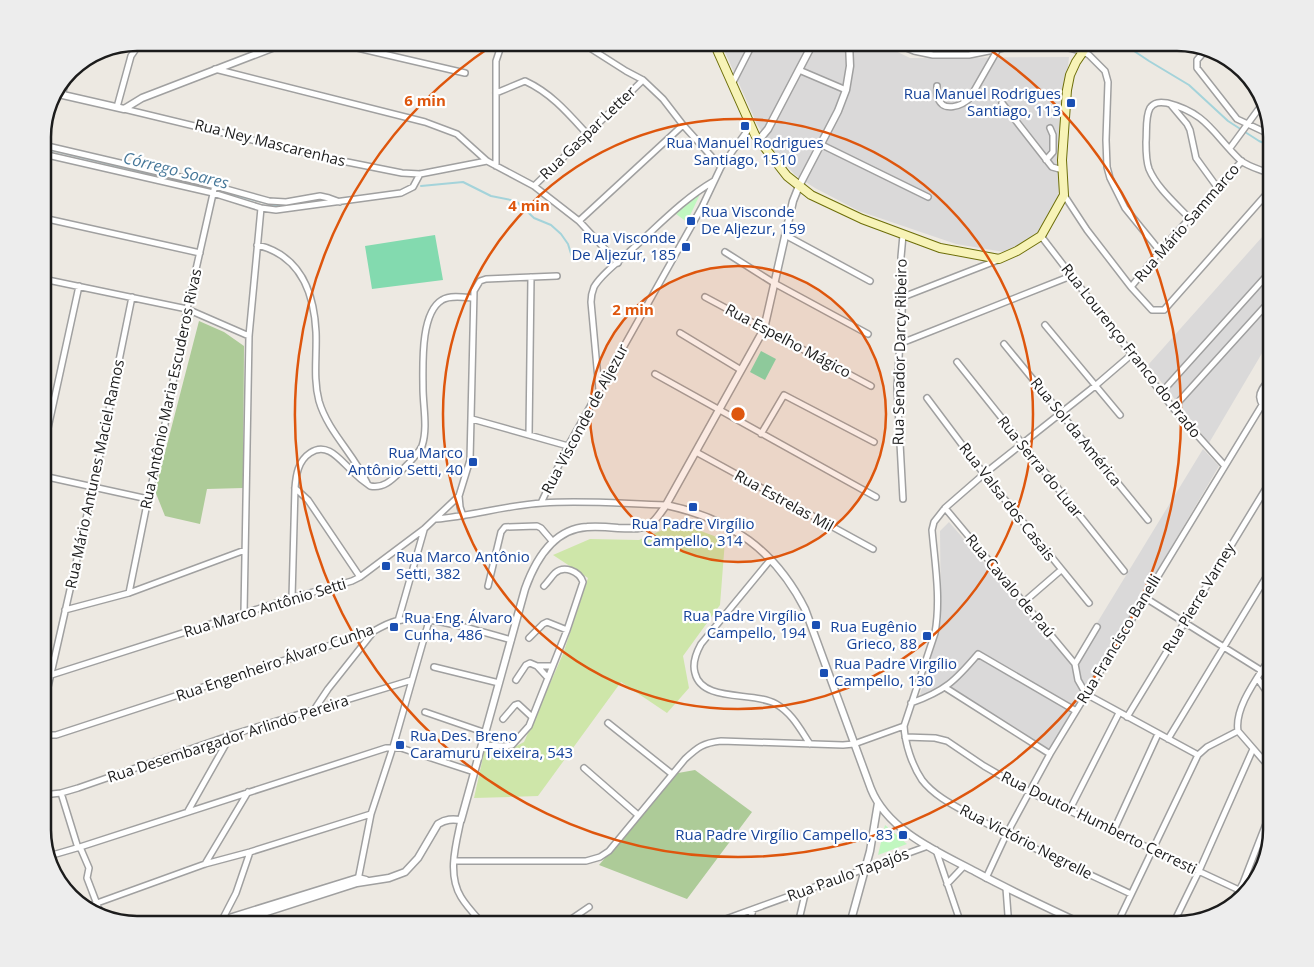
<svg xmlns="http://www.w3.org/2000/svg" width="1314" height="967" font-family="'Open Sans',sans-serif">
<rect width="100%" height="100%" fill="#ede9e2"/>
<path fill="#dad9d9" d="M721,43H879L910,58L1069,57L1063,114L1058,203L1040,236L1004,252L956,244L859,211L815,188L795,175L775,152L757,124Z
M927,43H1012L971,50H938Z
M1271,227V338L1209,443L1148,365Z
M1203,449L1219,466L1083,697L1046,756L965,702L941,689L920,695L941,620L940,531L949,522L1072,664Z"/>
<path fill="#cee6a9" d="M679,523L725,540L720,605L683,656L689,688L667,713L621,682L538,796L474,798L485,748L505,752L524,742L563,654L588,578L553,555L590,539L639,540Z"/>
<path fill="#adcb98" d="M199,321L224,332L244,346L243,488L207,489L200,524L165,516L155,491Z
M695,770L752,812L687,899L599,865L678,773Z"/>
<path fill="#c1f7c0" d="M701,192L687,222L676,214Z
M885,825L907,844L878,855Z"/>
<path fill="#83daaf" d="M435,235L443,280L372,289L365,246Z
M761,351L776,359L765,380L750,372Z"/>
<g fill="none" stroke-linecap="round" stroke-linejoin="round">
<path stroke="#a4d3da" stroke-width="2" d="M1122,43L1149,61L1189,85L1228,121L1259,141L1271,146
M43,148L172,179L270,204L279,206L306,203
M421,186L463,182L491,196L516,201L534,218L551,225L561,234L568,244L572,257"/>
<g stroke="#a0a0a0" stroke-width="8">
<path id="minor" d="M336,43L465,73
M582,43L626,71L643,80L663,99L683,125L721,167
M894,43L914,51L933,55H969L1024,44L1056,45L1082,51L1089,55L1105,71L1108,82L1106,140L1107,167L1110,178L1125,208L1160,251
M1141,43L1146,46L1153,48L1164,43
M914,51L919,43
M1204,52L1197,60V68L1237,119L1271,135
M215,69L425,122L457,134L487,161L534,186L579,221L618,263
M799,70L846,90
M732,84L753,43
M937,86C937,90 936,95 938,98C943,113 962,106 970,98L998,49L997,44
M496,93L525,81C551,93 568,113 587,134
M62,95L67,77
M1002,103L1052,167L1063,170
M1171,105L1187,124L1190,130L1196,158L1217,187
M117,107L131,56L140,43
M124,109L327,158L402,173L420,174L487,161
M820,144L928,197
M43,145L201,182L269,201L286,202L320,196L329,198L340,202
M1230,148L1263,103
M43,154L213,193L261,208L276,210L401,193L413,187L420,174
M1046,160L1053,152V135L1050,128
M496,166V61L502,43
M534,186L643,80
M1064,195L1087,230L1131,287L1152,310H1164L1271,189
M43,218L200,253
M1190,219C1176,204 1157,188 1149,169C1146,161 1146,150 1146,142C1147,132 1145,117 1150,108C1154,102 1160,102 1167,103C1207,113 1213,134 1240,160C1248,167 1262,170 1271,174
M579,221L683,125
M785,235L870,281
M903,235L901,257L903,297L897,387L903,499
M1041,236L1173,408L1224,465
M257,245C300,255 314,292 316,332C317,356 313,378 319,401C328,432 354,454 367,483
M725,252L774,283L868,334
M43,279L187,309L249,336
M1131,287L1160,251L1242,161
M705,297L871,386
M903,297L998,260
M1045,325L1120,415
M680,333L741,370
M899,344L1071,276
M1004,344L1148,520
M957,362L1124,571
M655,374L876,497
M1271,378C1255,395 1257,399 1271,417
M599,390L591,302C591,296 592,292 594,287C602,273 619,262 630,251C657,227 683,199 714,181
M1161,393L1271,271
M927,398L984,474L1089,603
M1173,408L1269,302L1270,299L1267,295
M472,419L568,446
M761,434L784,395L874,442
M529,435L531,277
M43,451L79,286
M696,452L873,549
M43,476L148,499
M295,488L308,500L360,577
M459,496L460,507L463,516
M541,503L568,446L702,207L721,167L750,127
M945,508L1075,664
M436,519C472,516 507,505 543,503C583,500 625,504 666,505
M771,559L701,644C696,653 692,663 695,673C702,703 754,691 776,704C792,713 800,729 810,744
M488,586L501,532L505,527L537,526L541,528L553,542
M129,593L148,499L161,445L187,309L215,185
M1144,597L1262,671
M292,598L295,488C296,475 298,461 310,453C327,441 340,460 352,471C358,477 364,482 370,486C383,489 392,480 400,472C408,464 417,456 422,446C428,428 423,406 423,388C423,366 420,313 442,300C450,295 463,297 472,298
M1024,602L1061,570
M65,610L129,593L245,550
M244,613L249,336L261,208
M398,621L424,530
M1097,627L1075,664L1078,680L1086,694L1198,755
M529,638L543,624L547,622L567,630
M1271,656C1259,676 1234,707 1238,731L1271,769
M537,666H552
M434,667L499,683
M51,675L292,598L352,581L360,577L424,529L459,496L470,460L474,291L480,281L486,279L557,276
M1258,679L1271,698
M516,680L526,665L530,663L537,666L548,678
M946,688L1050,754
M911,703C945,691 955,681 978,654L1076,711
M43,709L93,488L132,297
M314,710L328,689L374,631
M425,712L486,733
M1127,717L1271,480
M503,719L515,705L518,704L532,717
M608,723L672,774
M904,726C905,744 912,765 922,780C935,797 957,807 975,817C1025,846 1079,869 1131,894
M43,731L50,735H56L374,631C381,627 388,623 396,621C427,614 480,631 511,640
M905,737L935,738L947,741L984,766L1029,792L1239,890
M1168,739L1271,569
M483,745L504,746L512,745L529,726L567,630L583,582C579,571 564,565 555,573C551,577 548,582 544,586
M584,768L638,815
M61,793L78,848
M43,795L61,793L78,788L231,735L412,680
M188,811L231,735
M1069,811L1119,713
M461,820C456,844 447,874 461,897C467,907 476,916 483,924
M1113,832L1158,734
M80,847L89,868L87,878L100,912
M936,850L961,924
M49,856L80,847L386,748H401L474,772
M454,861H586L600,857L609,851L685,759C698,747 703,743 721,741L843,745L854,744L904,726L935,633C941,599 935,564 932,530L934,522L945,508L984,474L1095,386L1131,355
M205,864L248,792
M986,878L1006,835L1050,754L1262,405
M358,880L371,814L393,747L429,621
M1243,883L1253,885
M947,884L964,866
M1006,888L1008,915L1011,924
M1233,902L1243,883L1271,811
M86,907L205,864L250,852L371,814
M220,924L236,893L250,852
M564,924L589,907
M712,924L928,846
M749,924L753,910
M798,924L806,890
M1117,924L1198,755L1207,747L1238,731
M1173,924L1199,871L1253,749"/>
</g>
<g stroke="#a0a0a0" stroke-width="9">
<path id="tertiary" d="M54,93L124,109L142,98L285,43
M758,141L768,129L813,43
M666,505C731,519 775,550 805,609L871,789C888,831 938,852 976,872C1011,891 1046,907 1082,924
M210,924L358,878L366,880
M229,924L357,883L389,878L405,872L418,858L438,824C446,819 452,819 461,820L525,589C535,561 553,529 587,527C597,526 608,527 618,528C628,528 640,530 649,525C656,521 661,512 666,505L764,329L793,201L799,186L838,111L846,90L850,66L849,43
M850,924L870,851L878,803"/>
</g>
<g stroke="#6d6e09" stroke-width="10">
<path id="secondary" d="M714,43L755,135L787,176L811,195L862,219L940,248L999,259L1017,251L1041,236L1064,195L1062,160L1067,90L1070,75L1076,62L1089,43"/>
</g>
<use href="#minor" stroke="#fff" stroke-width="5"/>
<use href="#tertiary" stroke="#fff" stroke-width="6"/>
<use href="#secondary" stroke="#f7f3b7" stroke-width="8"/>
</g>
<circle cx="738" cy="414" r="148" fill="#de560d" fill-opacity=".12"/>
<g fill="none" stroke="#de560d" stroke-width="2.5">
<circle cx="738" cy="414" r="148"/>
<circle cx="738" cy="414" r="295"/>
<path d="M983 45A443 443 0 1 1 493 45"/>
</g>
<g fill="#1a4fb4" stroke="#fff" stroke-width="2">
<rect x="1066" y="98" width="10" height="10" rx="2.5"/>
<rect x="740" y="121" width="10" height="10" rx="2.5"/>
<rect x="686" y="216" width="10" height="10" rx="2.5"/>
<rect x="681" y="242" width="10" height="10" rx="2.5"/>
<rect x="468" y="457" width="10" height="10" rx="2.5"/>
<rect x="688" y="502" width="10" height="10" rx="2.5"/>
<rect x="381" y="561" width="10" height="10" rx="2.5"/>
<rect x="811" y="620" width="10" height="10" rx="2.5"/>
<rect x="389" y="622" width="10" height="10" rx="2.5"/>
<rect x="922" y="631" width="10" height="10" rx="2.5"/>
<rect x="819" y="668" width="10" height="10" rx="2.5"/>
<rect x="395" y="740" width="10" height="10" rx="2.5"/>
<rect x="898" y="830" width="10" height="10" rx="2.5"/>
</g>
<g text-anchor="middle" stroke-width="4.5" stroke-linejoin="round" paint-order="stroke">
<g font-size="15" fill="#164399" stroke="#fff" text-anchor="end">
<text x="1061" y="99">Rua Manuel Rodrigues<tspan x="1061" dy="17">Santiago, 113</tspan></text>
<text x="745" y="148" text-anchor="middle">Rua Manuel Rodrigues<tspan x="745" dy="17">Santiago, 1510</tspan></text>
<text x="701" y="217" text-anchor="start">Rua Visconde<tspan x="701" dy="17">De Aljezur, 159</tspan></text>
<text x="676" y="243">Rua Visconde<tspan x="676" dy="17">De Aljezur, 185</tspan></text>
<text x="463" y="458">Rua Marco<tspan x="463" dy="17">Antônio Setti, 40</tspan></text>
<text x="693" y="529" text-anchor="middle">Rua Padre Virgílio<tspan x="693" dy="17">Campello, 314</tspan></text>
<text x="396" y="562" text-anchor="start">Rua Marco Antônio<tspan x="396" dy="17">Setti, 382</tspan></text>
<text x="806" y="621">Rua Padre Virgílio<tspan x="806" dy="17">Campello, 194</tspan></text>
<text x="404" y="623" text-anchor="start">Rua Eng. Álvaro<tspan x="404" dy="17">Cunha, 486</tspan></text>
<text x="917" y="632">Rua Eugênio<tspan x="917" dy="17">Grieco, 88</tspan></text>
<text x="834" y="669" text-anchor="start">Rua Padre Virgílio<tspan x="834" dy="17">Campello, 130</tspan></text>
<text x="410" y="741" text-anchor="start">Rua Des. Breno<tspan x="410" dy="17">Caramuru Teixeira, 543</tspan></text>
<text x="893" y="840">Rua Padre Virgílio Campello, 83</text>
</g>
<g font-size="15" fill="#1c1c1c" stroke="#fff">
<text transform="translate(588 133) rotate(-44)" y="5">Rua Gaspar Letter</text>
<text transform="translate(270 143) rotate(14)" y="5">Rua Ney Mascarenhas</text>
<text transform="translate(1187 223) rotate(-49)" y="5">Rua Mário Sammarco</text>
<text transform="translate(788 341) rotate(28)" y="5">Rua Espelho Mágico</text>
<text transform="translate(1131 351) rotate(52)" y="5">Rua Lourenço Franco do Prado</text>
<text transform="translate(900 352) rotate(-89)" y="5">Rua Senador Darcy Ribeiro</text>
<text transform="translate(171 389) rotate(-78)" y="5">Rua Antônio Maria Escuderos Rivas</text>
<text transform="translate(585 419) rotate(-62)" y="5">Rua Visconde de Aljezur</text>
<text transform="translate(1076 432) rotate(51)" y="5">Rua Sol da América</text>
<text transform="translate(1040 467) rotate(51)" y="5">Rua Serra do Luar</text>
<text transform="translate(95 474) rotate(-78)" y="5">Rua Mário Antunes Maciel Ramos</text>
<text transform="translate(784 501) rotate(29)" y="5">Rua Estrelas Mil</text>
<text transform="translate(1007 502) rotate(52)" y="5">Rua Valsa dos Casais</text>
<text transform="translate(1010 586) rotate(50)" y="5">Rua Cavalo de Paú</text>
<text transform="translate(1199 598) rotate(-59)" y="5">Rua Pierre Varney</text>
<text transform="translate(265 608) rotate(-17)" y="5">Rua Marco Antônio Setti</text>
<text transform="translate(1119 639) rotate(-59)" y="5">Rua Francisco Banelli</text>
<text transform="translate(275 663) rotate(-19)" y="5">Rua Engenheiro Álvaro Cunha</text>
<text transform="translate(228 739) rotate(-18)" y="5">Rua Desembargador Arlindo Pereira</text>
<text transform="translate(1099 823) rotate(26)" y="5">Rua Doutor Humberto Cerresti</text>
<text transform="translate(1026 842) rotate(27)" y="5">Rua Victório Negrelle</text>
<text transform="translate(848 875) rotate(-20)" y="5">Rua Paulo Tapajós</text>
</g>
<g font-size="16" font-style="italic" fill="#477899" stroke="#fff">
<text transform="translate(176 170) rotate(14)" y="6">Córrego Soares</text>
</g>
</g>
<path d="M0 0H1314V967H0ZM137 51H1177A86 86 0 0 1 1263 137V830A86 86 0 0 1 1177 916H137A86 86 0 0 1 51 830V137A86 86 0 0 1 137 51Z" fill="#ededed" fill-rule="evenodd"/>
<path fill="none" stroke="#1c1c1c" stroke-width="2.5" d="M137 51H1177A86 86 0 0 1 1263 137V830A86 86 0 0 1 1177 916H137A86 86 0 0 1 51 830V137A86 86 0 0 1 137 51Z"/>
<circle cx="738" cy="414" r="8" fill="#de560d" stroke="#fff" stroke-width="2.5"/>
<g font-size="15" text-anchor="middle" font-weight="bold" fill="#de560d" stroke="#fff" stroke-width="4.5" stroke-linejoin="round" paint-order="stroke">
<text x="425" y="106">6 min</text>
<text x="529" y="211">4 min</text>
<text x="633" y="315">2 min</text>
</g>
</svg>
